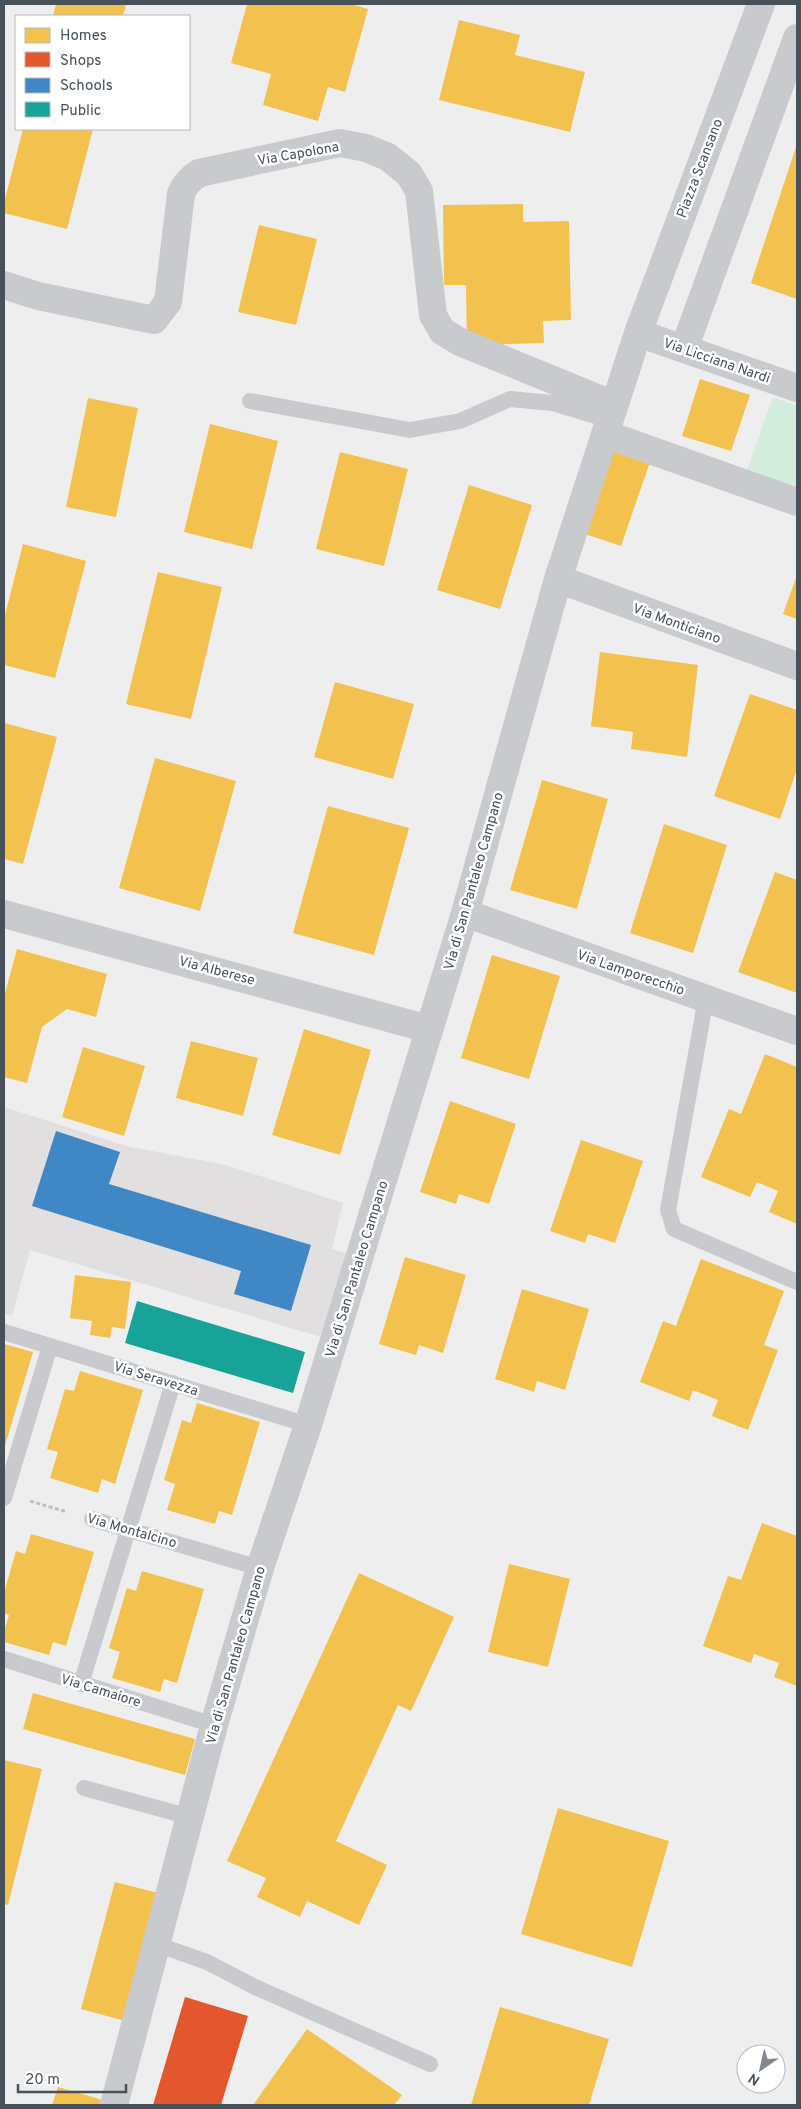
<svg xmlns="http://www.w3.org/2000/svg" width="801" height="2109" font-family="Overpass,sans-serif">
<rect width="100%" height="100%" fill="#efeeee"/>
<path fill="#e1dfe0" d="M4,1107L126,1146L226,1165L343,1203L332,1249L349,1254L321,1337L30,1250L12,1316L4,1314Z"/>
<path fill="#d3eddc" d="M773,397L797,406V491L746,473Z"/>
<path fill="#f2c14e" d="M56,4H126L123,16H53Z
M247,4H351L368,9L345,92L328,87L318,121L263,105L271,74L231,63Z
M459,20L520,35L515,55L585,72L570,132L439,100Z
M23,129H93L67,229L4,213V203Z
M797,144V299L751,283Z
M523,204V222L569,221L571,320L543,321L544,343L467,345L466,285H444L443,205Z
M259,225L317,239L296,325L238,312Z
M700,379L750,395L731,451L682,436Z
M88,398L138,408L116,517L66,507Z
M210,424L278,441L252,549L184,532Z
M614,447L651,459L621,546L585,534Z
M340,452L408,469L384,566L316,549Z
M469,485L532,505L500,609L437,590Z
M23,544L86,561L55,678L4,665V619Z
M158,572L222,587L191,719L126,704Z
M797,575V619L783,614Z
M600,652L698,665L687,757L631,749L633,732L591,726Z
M335,682L414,704L393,779L314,757Z
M750,694L797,710V769L780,819L714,796Z
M4,723L57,737L23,864L4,859Z
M155,758L236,781L200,911L119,888Z
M542,780L608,799L577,909L510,890Z
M328,806L409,828L374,955L293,933Z
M664,824L727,845L693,953L630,933Z
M775,872L797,880V993L738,972Z
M17,949L107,974L96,1017L67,1009L42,1027L27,1083L4,1077V997Z
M492,955L560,976L529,1079L461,1058Z
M304,1029L371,1050L340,1155L272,1135Z
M191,1041L258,1058L243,1116L176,1098Z
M83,1047L145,1066L124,1136L62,1117Z
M765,1054L797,1067V1224L769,1212L778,1191L757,1182L750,1197L701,1177L729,1109L741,1114Z
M450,1101L516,1124L489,1204L459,1194L456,1204L420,1192Z
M581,1140L643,1161L615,1243L588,1234L585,1243L550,1231Z
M405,1257L466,1275L443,1353L419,1345L416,1355L379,1344Z
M701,1259L784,1291L764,1345L778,1350L748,1430L712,1416L718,1400L693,1390L689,1401L640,1382L663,1321L676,1326Z
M75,1275L131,1282L125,1329L112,1327L110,1338L90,1335L92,1321L70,1318Z
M522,1289L589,1309L565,1390L537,1381L534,1392L495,1379Z
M4,1344L33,1352L4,1449Z
M80,1371L143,1390L115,1484L102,1479L98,1493L50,1478L58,1452L47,1449L65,1389L74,1391Z
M197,1403L260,1422L232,1515L219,1511L215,1524L167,1510L175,1484L164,1480L182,1420L191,1423Z
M762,1523L797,1536V1686L774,1677L779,1663L754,1654L751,1663L703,1646L728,1576L741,1580Z
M31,1534L94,1552L66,1646L53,1642L49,1655L4,1642V1632L9,1615L4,1613V1593L16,1551L25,1554Z
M509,1564L570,1579L548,1667L488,1652Z
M142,1571L204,1589L177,1683L164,1679L160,1692L112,1678L120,1652L109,1648L127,1588L136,1591Z
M359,1573L454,1617L411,1711L398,1705L336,1841L387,1865L359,1925L307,1901L300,1917L257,1897L266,1878L227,1861Z
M33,1693L195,1739L185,1775L23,1729Z
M4,1760L42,1769L8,1905L4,1904Z
M558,1808L669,1841L632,1967L521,1934Z
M115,1882L158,1893L125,2021L81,2009Z
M500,2007L609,2039L589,2105H471Z
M307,2029L402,2095L394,2105H253Z
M58,2087L103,2100L101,2105H52Z"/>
<path fill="#e4572e" d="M185,1997L248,2016L221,2105H153Z"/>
<path fill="#3f88c5" d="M56,1131L120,1152L109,1184L311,1245L291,1311L234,1294L241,1271L32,1206Z"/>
<path fill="#17a398" d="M137,1301L305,1352L293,1393L125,1343Z"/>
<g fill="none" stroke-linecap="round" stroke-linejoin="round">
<path stroke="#b7c2be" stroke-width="3" stroke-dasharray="4 2.5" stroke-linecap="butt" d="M30,1501L67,1512"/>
<path stroke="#c8cacd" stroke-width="16" d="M250,401L410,430L460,421L510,399L553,403L609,420
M706,998L668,1210L674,1229L797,1282
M4,1332L308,1425
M4,1498L50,1346
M92,1519L260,1568
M4,1659L198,1720
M81,1684L173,1383
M84,1788L190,1817
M156,1944L207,1962L255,1987L430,2064"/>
<path stroke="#c8cacd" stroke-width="28" d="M4,285L38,296L154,320L168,302L181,194C185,184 190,179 199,173L340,143L366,148L388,157L409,174L419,191L433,315L442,331L460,342L614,405
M638,333L797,388
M684,349L797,38
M605,434L797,502
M558,579L797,666
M465,913L797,1031
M4,914L429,1029
M114,2105L214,1725L260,1568L308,1425L465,913L558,579L638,333L761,4"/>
</g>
<g text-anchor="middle" stroke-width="5" stroke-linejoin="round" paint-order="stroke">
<g font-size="14" fill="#46515a" stroke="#fff">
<text transform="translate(298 153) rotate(-10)" y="5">Via Capolona</text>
<text transform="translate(699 168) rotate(-69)" y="5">Piazza Scansano</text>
<text transform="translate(717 360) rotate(19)" y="5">Via Licciana Nardi</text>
<text transform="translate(677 623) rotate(20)" y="5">Via Monticiano</text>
<text transform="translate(473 881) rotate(-74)" y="5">Via di San Pantaleo Campano</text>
<text transform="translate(217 970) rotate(15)" y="5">Via Alberese</text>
<text transform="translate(631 972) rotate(19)" y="5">Via Lamporecchio</text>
<text transform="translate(356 1269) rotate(-73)" y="5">Via di San Pantaleo Campano</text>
<text transform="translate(156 1378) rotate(17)" y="5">Via Seravezza</text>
<text transform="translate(132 1530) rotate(16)" y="5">Via Montalcino</text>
<text transform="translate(235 1655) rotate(-74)" y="5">Via di San Pantaleo Campano</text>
<text transform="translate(101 1690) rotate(17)" y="5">Via Camaiore</text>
</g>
</g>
<rect width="801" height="2109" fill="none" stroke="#46515a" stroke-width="10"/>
<rect x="15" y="15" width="175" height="115" fill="#ffffff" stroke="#b5b9bd"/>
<rect x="25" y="28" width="25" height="15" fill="#f2c14e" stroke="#b5b9bd"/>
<text x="60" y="40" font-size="15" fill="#46515a">Homes</text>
<rect x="25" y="52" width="25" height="15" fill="#e4572e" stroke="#b5b9bd"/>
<text x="60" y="65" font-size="15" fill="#46515a">Shops</text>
<rect x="25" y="78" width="25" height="15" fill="#3f88c5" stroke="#b5b9bd"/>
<text x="60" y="90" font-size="15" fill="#46515a">Schools</text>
<rect x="25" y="102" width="25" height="15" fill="#17a398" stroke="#b5b9bd"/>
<text x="60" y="115" font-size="15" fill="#46515a">Public</text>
<g transform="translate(761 2069) rotate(214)"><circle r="24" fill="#ffffff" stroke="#b5b9bd"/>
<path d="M0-4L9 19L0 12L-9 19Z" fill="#81888e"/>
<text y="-8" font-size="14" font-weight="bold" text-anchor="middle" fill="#46515a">N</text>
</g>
<path d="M18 2084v8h108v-8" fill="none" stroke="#46515a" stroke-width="2.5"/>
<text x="25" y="2084" font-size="15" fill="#46515a" stroke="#ffffff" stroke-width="4" paint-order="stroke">20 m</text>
</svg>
